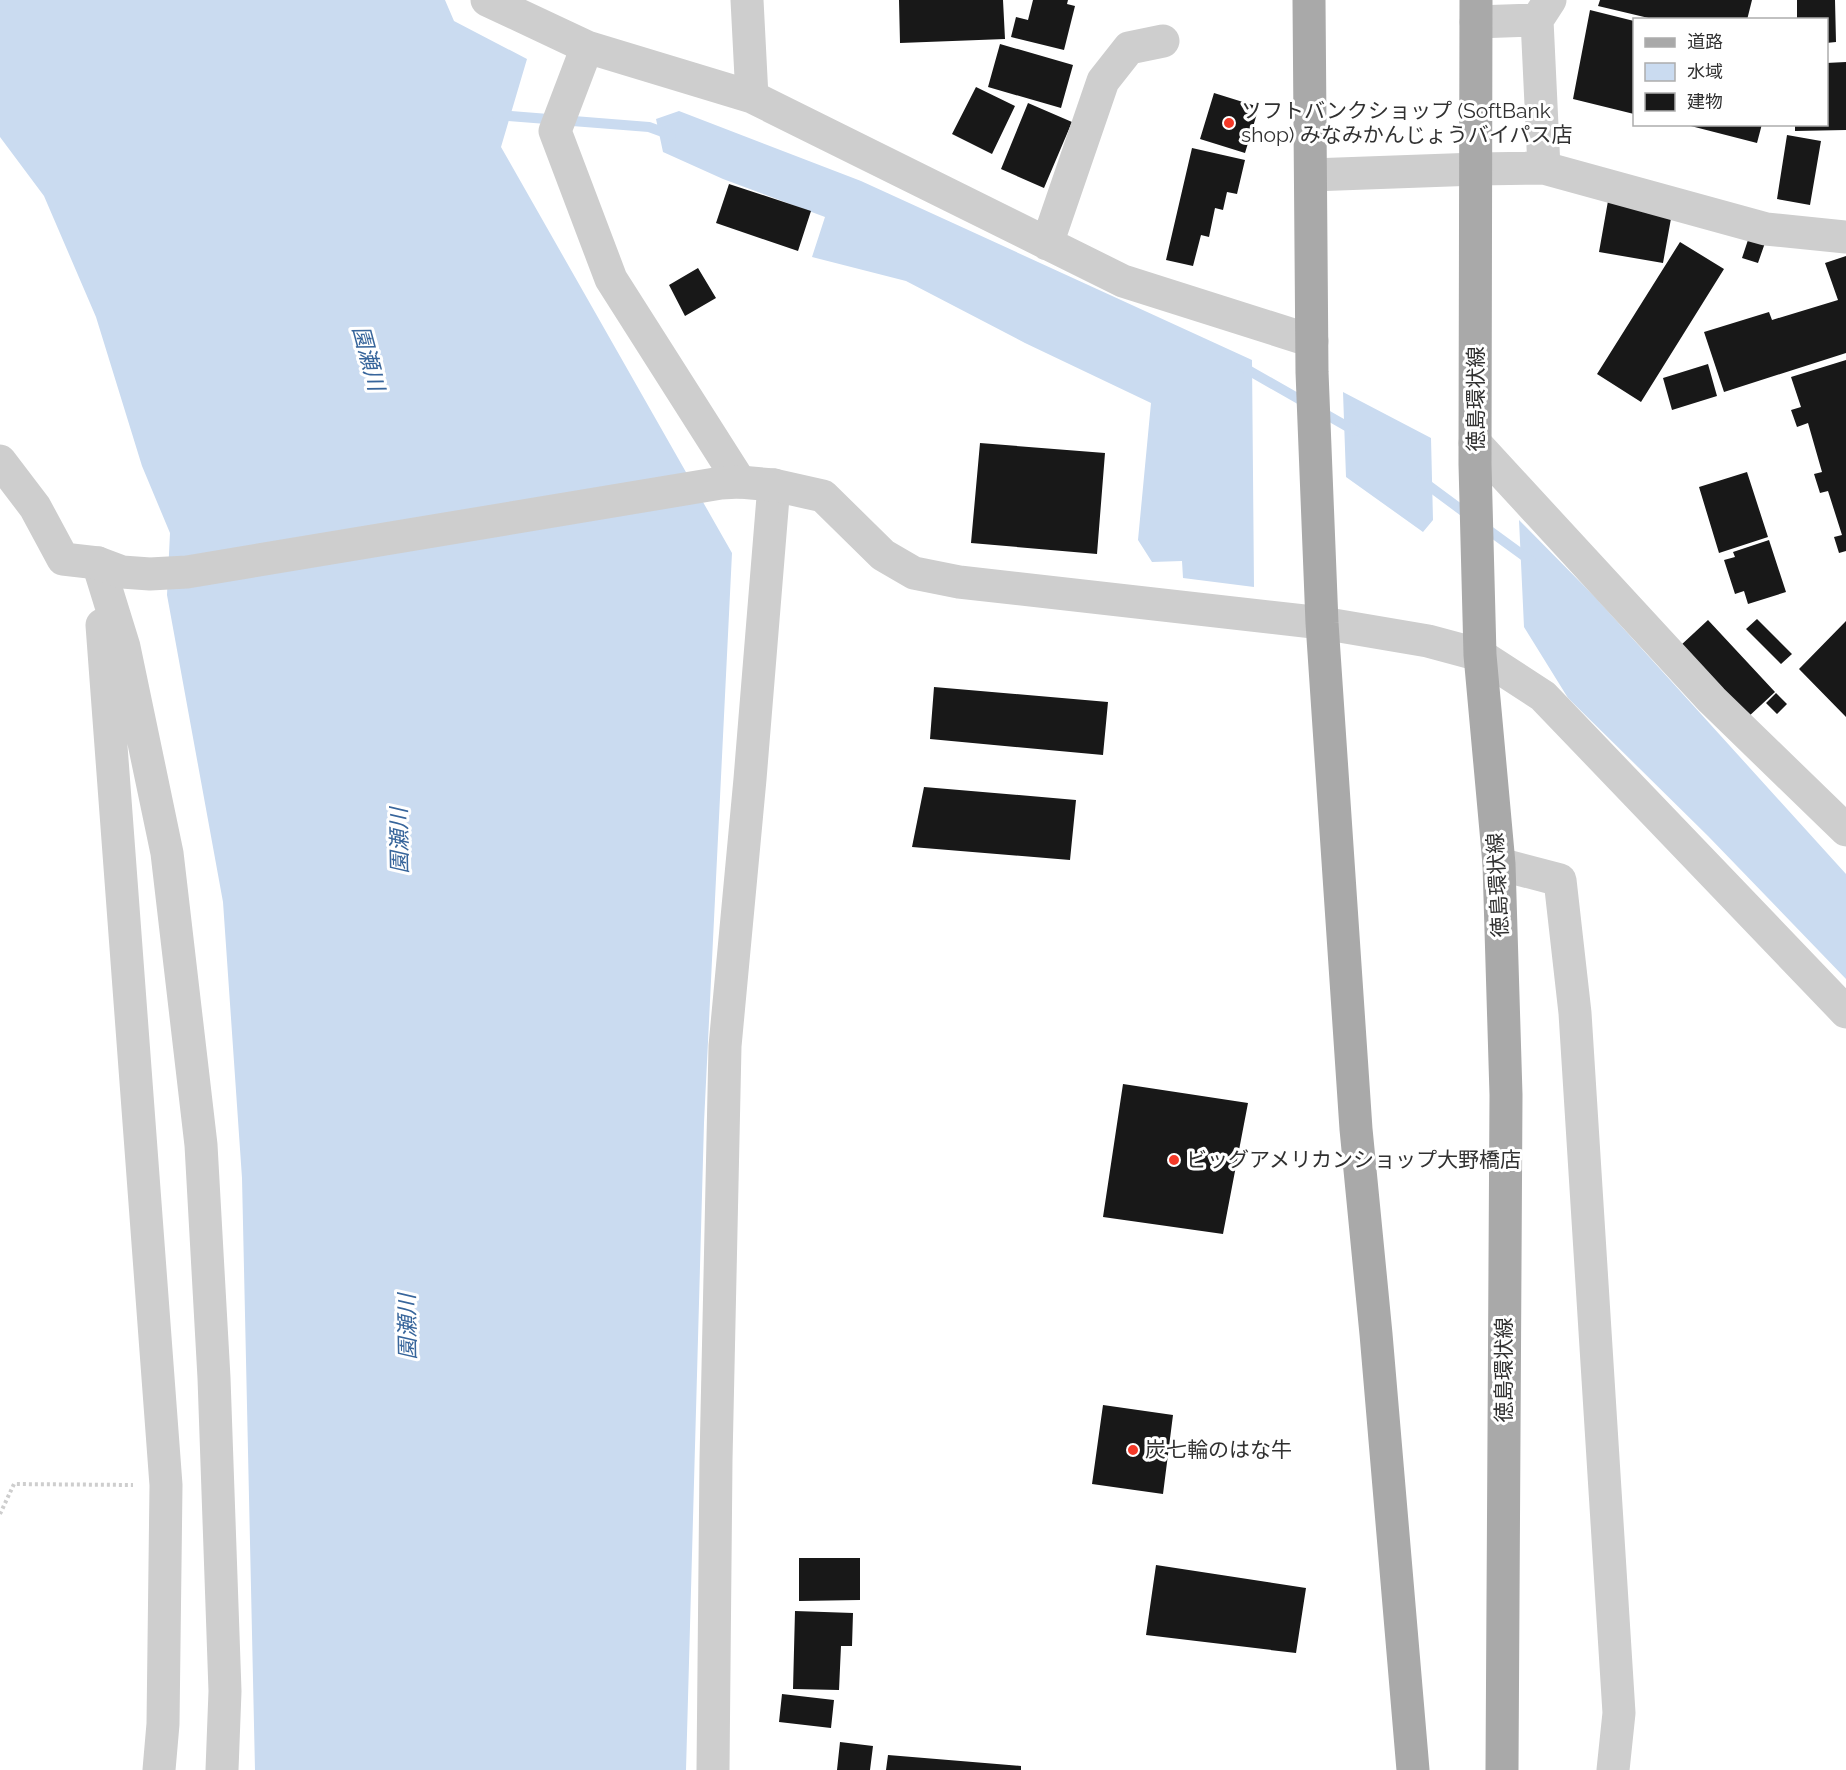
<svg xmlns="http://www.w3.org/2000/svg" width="1846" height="1770" font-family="Raleway,'Noto Sans JP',sans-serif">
<rect width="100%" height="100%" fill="#fff"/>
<path fill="#cadbf0" d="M0,0H445L454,21L527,59L501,147L732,553L704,1123L686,1770H255L242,1178L223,902L167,595L170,533L142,466L96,317L44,196L0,137Z
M679,111L861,181L1252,360L1254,587L1183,578L1182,561L1152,562L1138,540L1151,403L1025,343L906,281L812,257L825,217L723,179L663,152L656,119Z
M1343,392L1431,438L1433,520L1423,532L1346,477Z
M1519,520L1594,596L1846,874V979L1708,836L1568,698L1524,627Z"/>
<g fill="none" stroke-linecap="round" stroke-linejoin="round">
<path stroke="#cadbf0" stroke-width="10" d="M497,115L649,127L671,135
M1241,366L1355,431
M1421,480L1471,517
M1483,526L1531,561"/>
</g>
<path fill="#181818" d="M899,0H1003L1005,39L900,43Z
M1033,0H1068L1067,4L1075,6L1064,50L1011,37L1016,17L1028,20Z
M1600,0H1752L1747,20H1657L1598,6Z
M1797,0H1835L1836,42L1826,43V20H1797Z
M1590,10L1634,21V114L1573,99Z
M1000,44L1073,65L1061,108L988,87Z
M1846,62V130L1795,131V124H1826V63Z
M976,87L1015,106L992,154L952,134Z
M1214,93L1259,107L1245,153L1200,139Z
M1028,103L1072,122L1044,188L1001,169Z
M1683,124H1762L1757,143Z
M1787,135L1821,141L1810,205L1777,199Z
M1192,148L1245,160L1237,194L1227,192L1223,210L1215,208L1209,237L1201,235L1193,266L1166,260Z
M729,184L811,211L798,251L716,223Z
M1608,201L1672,213L1663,263L1599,252Z
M1750,234L1766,240L1758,263L1742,258Z
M1680,242L1724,269L1641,402L1597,374Z
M1846,256V353L1724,392L1704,332L1769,312L1772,320L1838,300L1825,263Z
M698,268L716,298L685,316L669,285Z
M1846,360V551L1839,553L1834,537L1842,535L1828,491L1820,493L1814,474L1822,472L1808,423L1797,427L1791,410L1801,407L1791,377Z
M1708,364L1717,396L1672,410L1663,378Z
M980,443L1105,453L1097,554L971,543Z
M1747,472L1768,537L1719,553L1699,487Z
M1769,540L1786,592L1748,604L1744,591L1735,594L1724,560L1735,557L1733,552Z
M1757,619L1792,654L1781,664L1746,629Z
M1708,620L1775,692L1747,718L1680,646Z
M1846,621V717L1799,669Z
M934,687L1108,702L1103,755L930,739Z
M1776,693L1787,704L1777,714L1766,703Z
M924,787L1076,800L1070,860L912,847Z
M1123,1084L1248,1103L1223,1234L1103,1217Z
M1103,1405L1173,1415L1163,1494L1092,1484Z
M799,1558H860V1600L799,1601Z
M1156,1565L1306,1588L1296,1653L1146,1635Z
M795,1611L853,1613L852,1646H841L839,1690L793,1689Z
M782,1694L834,1700L831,1728L779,1722Z
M840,1742L873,1746L870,1770H837Z
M888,1755L1021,1766V1770H886Z"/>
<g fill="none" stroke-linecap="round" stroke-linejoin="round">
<path stroke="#cecece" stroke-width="4" stroke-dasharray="3 3" stroke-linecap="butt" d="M0,1514L14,1484L133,1485"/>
<path stroke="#cecece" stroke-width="33" d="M487,0L587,47
M747,0L752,97
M1476,22L1537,20
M1544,168L1537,20L1550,0
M1477,169L1544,168L1766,229L1846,237
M1047,244L1103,81L1129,48L1163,41
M1475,443L1712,700L1846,830
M740,482L611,279L555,131L587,47L752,97L1123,281L1312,341
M98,563L124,647L167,853L201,1145L214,1378L225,1691L222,1770
M102,625L166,1485L163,1724L159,1770
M1499,864L1560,880L1575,1013L1619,1713L1613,1770
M713,1770L716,1460L725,1046L750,779L774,485"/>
<path stroke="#cecece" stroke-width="33" d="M1311,175L1477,169
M0,461L35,507L63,559L98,563L122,572L150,574L187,572L721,483L740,482L774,485L823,496L883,555L914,573L959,582L1322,623L1428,641L1480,655L1543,696L1846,1012"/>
<path stroke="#a9a9a9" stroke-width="33" d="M1309,0L1312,372L1322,623L1356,1129L1376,1334L1413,1770
M1476,0L1475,464L1480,655L1499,864L1506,1095L1502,1770"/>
</g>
<g fill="#f43928" stroke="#fff" stroke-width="2">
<circle cx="1229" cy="123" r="6"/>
<circle cx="1174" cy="1160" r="6"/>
<circle cx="1133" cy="1450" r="6"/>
</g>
<g text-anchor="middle" stroke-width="6" stroke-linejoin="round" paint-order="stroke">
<g font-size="21" fill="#313131" stroke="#fff" text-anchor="start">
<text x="1241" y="118">ソフトバンクショップ (SoftBank<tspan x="1241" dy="24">shop) みなみかんじょうバイパス店</tspan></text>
<text x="1186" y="1167">ビッグアメリカンショップ大野橋店</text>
<text x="1145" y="1457">炭七輪のはな牛</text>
</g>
<g font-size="21" fill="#313131" stroke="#fff">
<text transform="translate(1476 399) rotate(-90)" y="7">徳島環状線</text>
<text transform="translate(1498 885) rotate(-93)" y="7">徳島環状線</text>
<text transform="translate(1504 1370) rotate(-90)" y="7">徳島環状線</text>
</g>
<g font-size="22" font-style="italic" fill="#37659b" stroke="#fff">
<text transform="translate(369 358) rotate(75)" y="8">園瀬川</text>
<text transform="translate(399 841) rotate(-91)" y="8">園瀬川</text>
<text transform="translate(407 1327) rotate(-91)" y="8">園瀬川</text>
</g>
</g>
<rect x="1633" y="18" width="195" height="108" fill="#ffffff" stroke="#adadad" stroke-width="1.5"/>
<rect x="1645" y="38" width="30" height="9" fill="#a9a9a9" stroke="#adadad" stroke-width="1.5"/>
<text x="1687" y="48" font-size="18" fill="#313131">道路</text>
<rect x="1645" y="63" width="30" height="18" fill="#cadbf0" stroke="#adadad" stroke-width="1.5"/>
<text x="1687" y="78" font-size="18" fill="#313131">水域</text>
<rect x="1645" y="93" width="30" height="18" fill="#181818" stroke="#adadad" stroke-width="1.5"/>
<text x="1687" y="108" font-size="18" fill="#313131">建物</text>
</svg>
